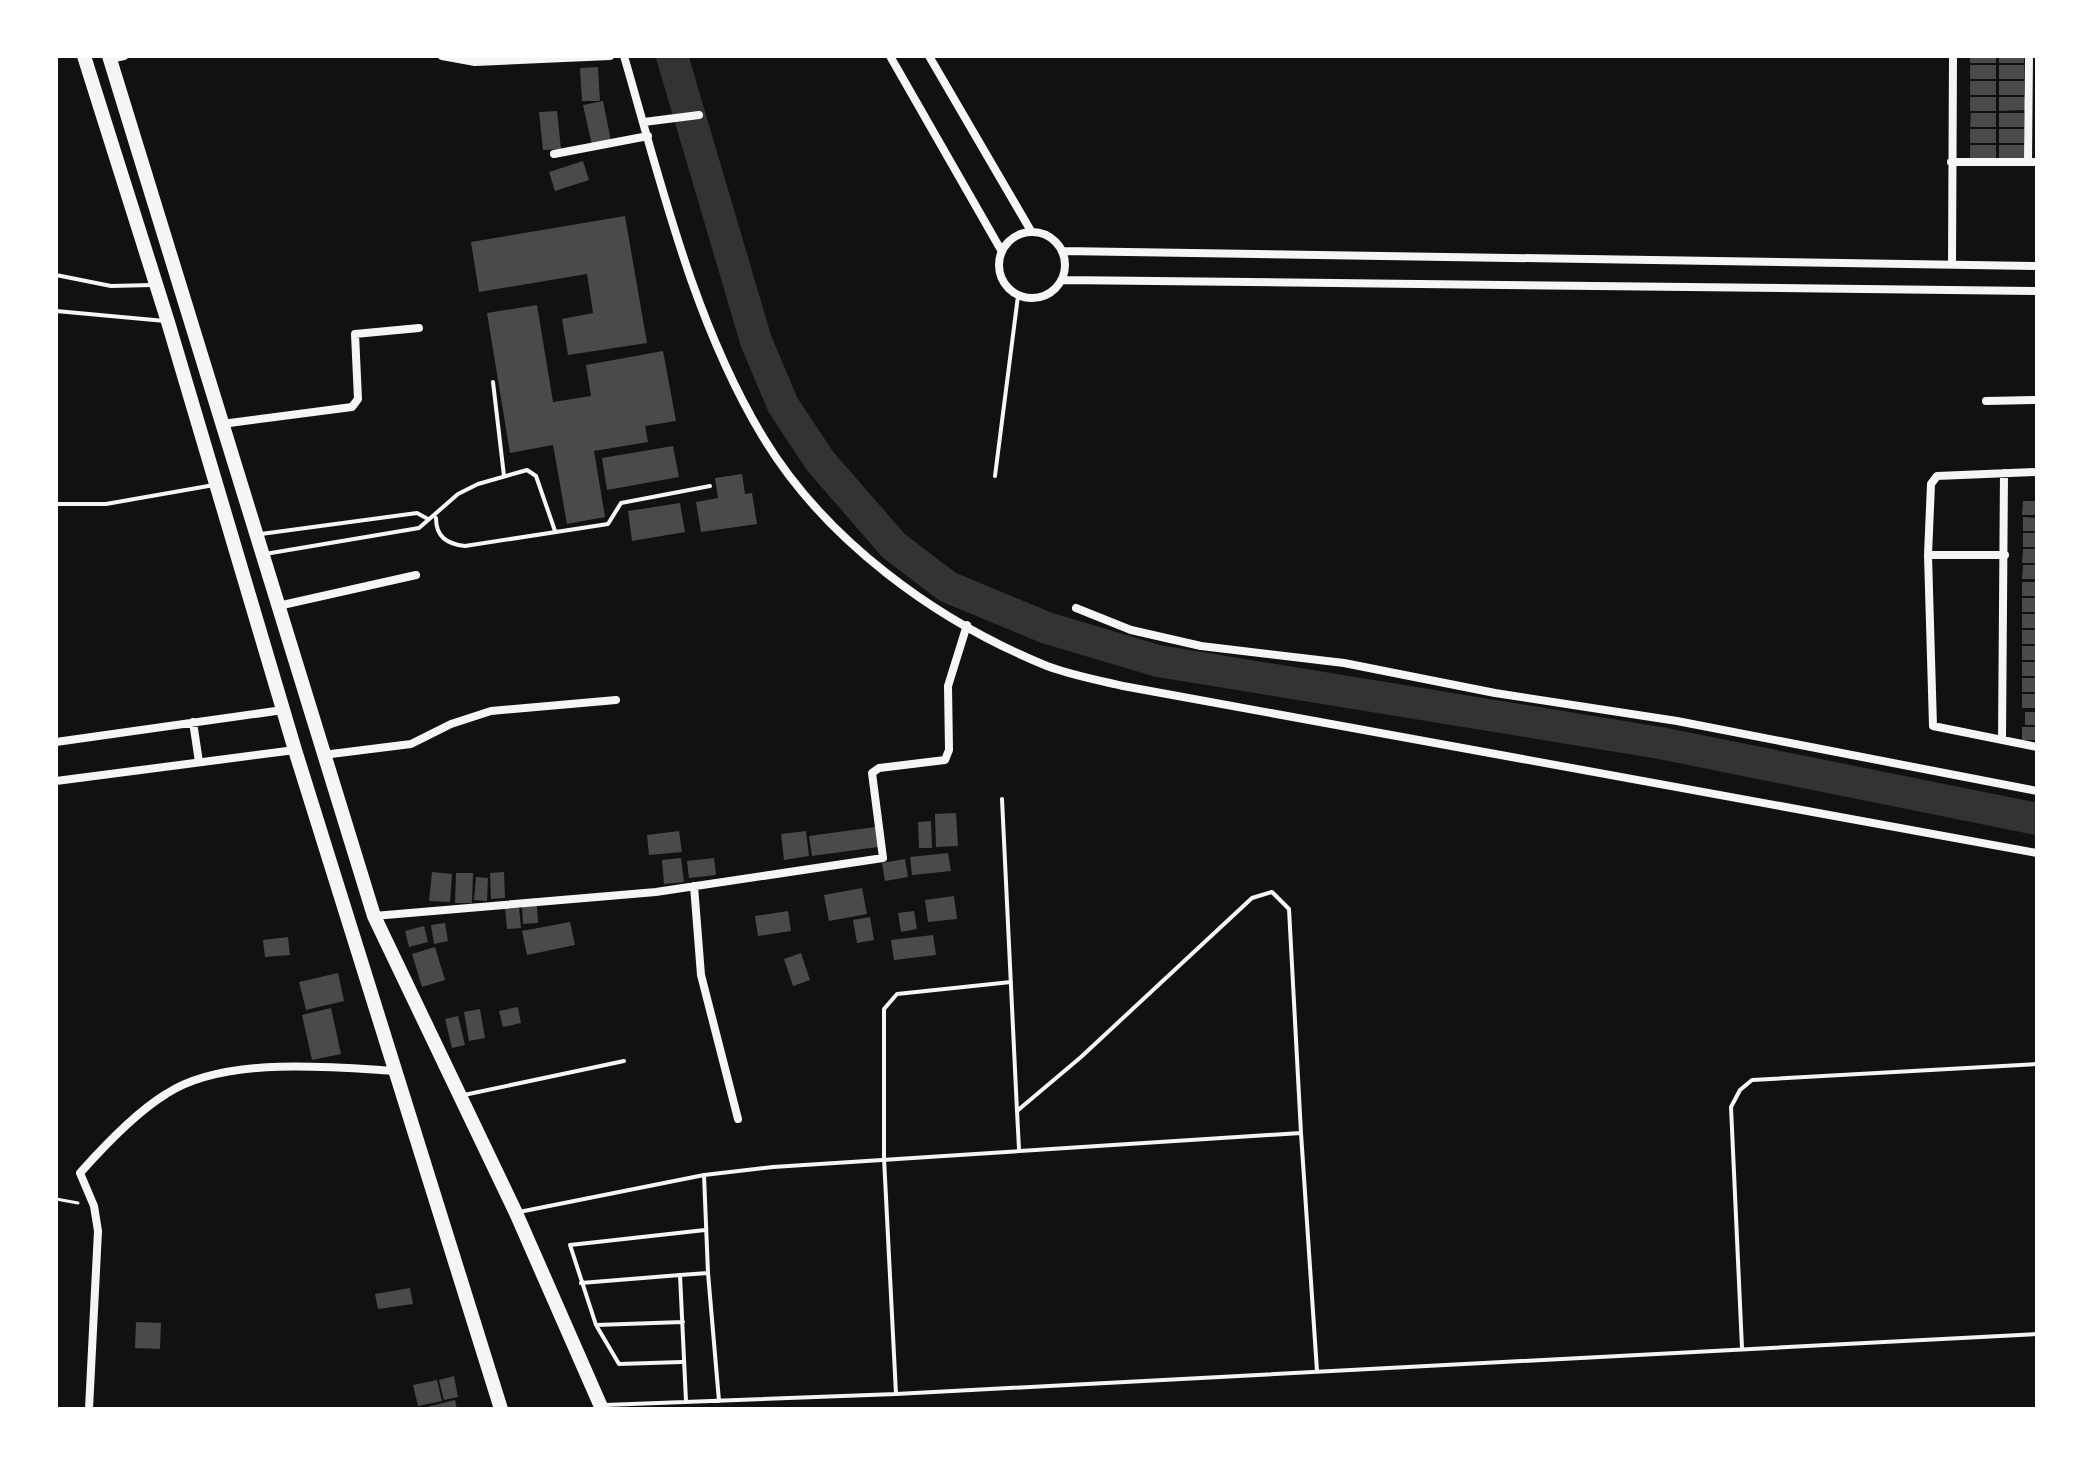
<svg xmlns="http://www.w3.org/2000/svg" width="2093" height="1465" font-family="'Roboto Condensed',sans-serif">
<rect width="100%" height="100%" fill="#111"/>
<g fill="none" stroke-linecap="round" stroke-linejoin="round">
<path stroke="#333" stroke-width="32" d="M672,56L756,341L783,405L820,461L894,546L948,587L1047,628L1158,661L1660,743L2037,819"/>
</g>
<path fill="#4a4a4a" d="M1970,56H1996V63H1970Z
M1999,56H2024V63H1999Z
M1970,65H1996V79H1970Z
M1999,65H2024V79H1999Z
M598,67L600,101H582L580,68Z
M1970,81H1996V95H1970Z
M1999,81H2024V95H1999Z
M1970,97H1996V111H1970Z
M1999,97H2025V110L1999,111Z
M603,101L611,141L592,145L583,105Z
M557,111L561,149L543,150L539,112Z
M1971,113H1996V127H1970Z
M1999,113H2024V127H1999Z
M1970,129H1996V143H1970Z
M1999,129H2024V143H1999Z
M1970,145H1996V159H1970Z
M1999,145H2025V159H1999Z
M583,161L589,180L555,191L549,172Z
M625,216L647,343L568,355L562,319L593,313L587,274L479,292L471,242Z
M537,305L553,402L591,396L586,365L663,351L676,421L645,426L648,442L594,451L605,517L567,524L553,445L510,453L487,313Z
M673,446L679,477L607,490L602,458Z
M742,474L745,494L752,493L757,524L701,532L696,502L718,498L715,478Z
M2023,501H2037V515H2022Z
M680,503L685,532L632,541L628,511Z
M2023,517L2037,518V531H2023Z
M2023,533H2037V547H2023Z
M2023,549H2037V563H2022Z
M2023,565H2037V579H2022Z
M2022,582H2037V596H2022Z
M2022,598H2037V612H2022Z
M2022,614H2037V628H2022Z
M2022,630H2037V644H2022Z
M2022,646H2037V660H2022Z
M2022,662H2037V676H2022Z
M2022,678H2037V692H2022Z
M2022,694H2037V708H2022Z
M2025,712H2037V725H2025Z
M2022,727H2037V740H2022Z
M956,813L958,846L936,847L935,814Z
M931,821L932,848H919L918,822Z
M875,827L878,847L812,856L809,836Z
M679,831L682,852L649,855L647,835Z
M806,831L809,856L784,860L781,834Z
M948,853L951,871L912,875L910,857Z
M681,858L684,882L664,884L662,860Z
M714,858L716,875L689,878L687,861Z
M905,859L908,877L885,881L882,863Z
M432,872L452,874L450,902L429,901Z
M504,872L505,898L491,899L490,873Z
M456,873H473L472,903H455Z
M476,877L488,878L487,901L474,900Z
M862,888L867,914L829,921L824,895Z
M954,896L957,919L928,922L925,900Z
M537,905L538,923L523,924L522,906Z
M519,907L521,928L507,929L505,908Z
M788,911L791,931L758,936L755,916Z
M914,911L917,929L901,932L898,913Z
M870,917L874,940L857,943L853,920Z
M570,922L575,945L527,955L522,931Z
M445,923L448,941L434,944L431,925Z
M424,926L428,942L409,947L405,931Z
M933,935L936,955L894,960L891,940Z
M288,937L290,955L265,957L263,940Z
M435,947L445,980L422,987L412,954Z
M801,953L810,980L793,986L784,959Z
M338,973L344,1001L306,1010L299,982Z
M518,1007L521,1023L503,1027L499,1011Z
M331,1008L341,1054L312,1060L302,1015Z
M480,1009L485,1038L469,1041L464,1012Z
M458,1016L465,1045L452,1048L445,1019Z
M410,1288L413,1304L378,1309L375,1294Z
M136,1322L161,1323L160,1349L135,1348Z
M454,1376L458,1397L444,1400L439,1380Z
M437,1380L442,1401L418,1406L413,1385Z
M455,1400L457,1409H423V1408Z"/>
<g fill="none" stroke-linecap="round" stroke-linejoin="round">
<path stroke="#f5f5f5" stroke-width="3" d="M56,1199L78,1203"/>
<path stroke="#f5f5f5" stroke-width="4" d="M56,275L111,286L152,285
M56,311L165,321
M493,382L504,476
M995,476L1018,296
M56,504H106L214,485
M436,518C436,537 447,544 465,546L608,524L621,503L710,486
M261,534L417,513L428,519
M265,554L419,528L458,494L478,484L527,470L536,476L555,531
M1002,799L1017,1111
M464,1095L624,1061
M1019,1149L1017,1111L1081,1057L1252,898L1272,892L1289,909L1301,1133
M519,1212L704,1175L773,1167L1301,1133L1317,1371
M708,1273L719,1401
M581,1283L680,1275
M596,1325L683,1322
M1742,1348L1731,1107L1740,1090L1752,1080L2037,1064
M682,1362L619,1364L596,1325L570,1245L705,1230
M896,1394L884,1158V1009L897,994L1011,982
M686,1401L680,1275L708,1273L704,1175
M605,1405L896,1394L2037,1334"/>
<path stroke="#f5f5f5" stroke-width="8" d="M442,56L475,62L610,56
M624,56C661,183 694,323 763,437C825,540 936,621 1047,666C1071,675 1097,680 1123,686L2037,853
M890,56L1001,250
M929,56L1031,231
M110,59L124,56
M644,122L699,115
M554,154L648,136
M1951,162H2037
M2028,162L2029,56
M999 265a33 33 0 1 1 66 0a33 33 0 1 1-66 0Z
M1063,251L2037,266
M1952,264L1953,56
M1062,280L2037,291
M1986,401L2037,400
M222,424L352,407L358,399L355,334L419,328
M2037,472L1937,476L1931,484L1928,555L1933,726L2037,747
M1928,555H2005
M278,606L416,575
M1076,608L1131,630L1201,646L1344,663L1495,693L1677,721L2037,791
M193,722L199,762
M2002,740L2004,473
M56,742L283,710
M323,755L411,744L451,724L491,711L616,700
M56,781L295,750
M694,886L701,975L738,1119
M374,916L656,892L883,858L872,773L879,768L945,760L949,750L948,686L967,625
M89,1409L98,1231L94,1206L80,1173C104,1146 135,1113 166,1094C224,1056 329,1067 396,1071"/>
<path stroke="#f5f5f5" stroke-width="14" d="M84,56L168,322L295,750L501,1409
M109,56L374,916L516,1213L602,1409"/>
</g>
<rect width="2093" height="1465" fill="none" stroke="#ffffff" stroke-width="116"/>
</svg>
